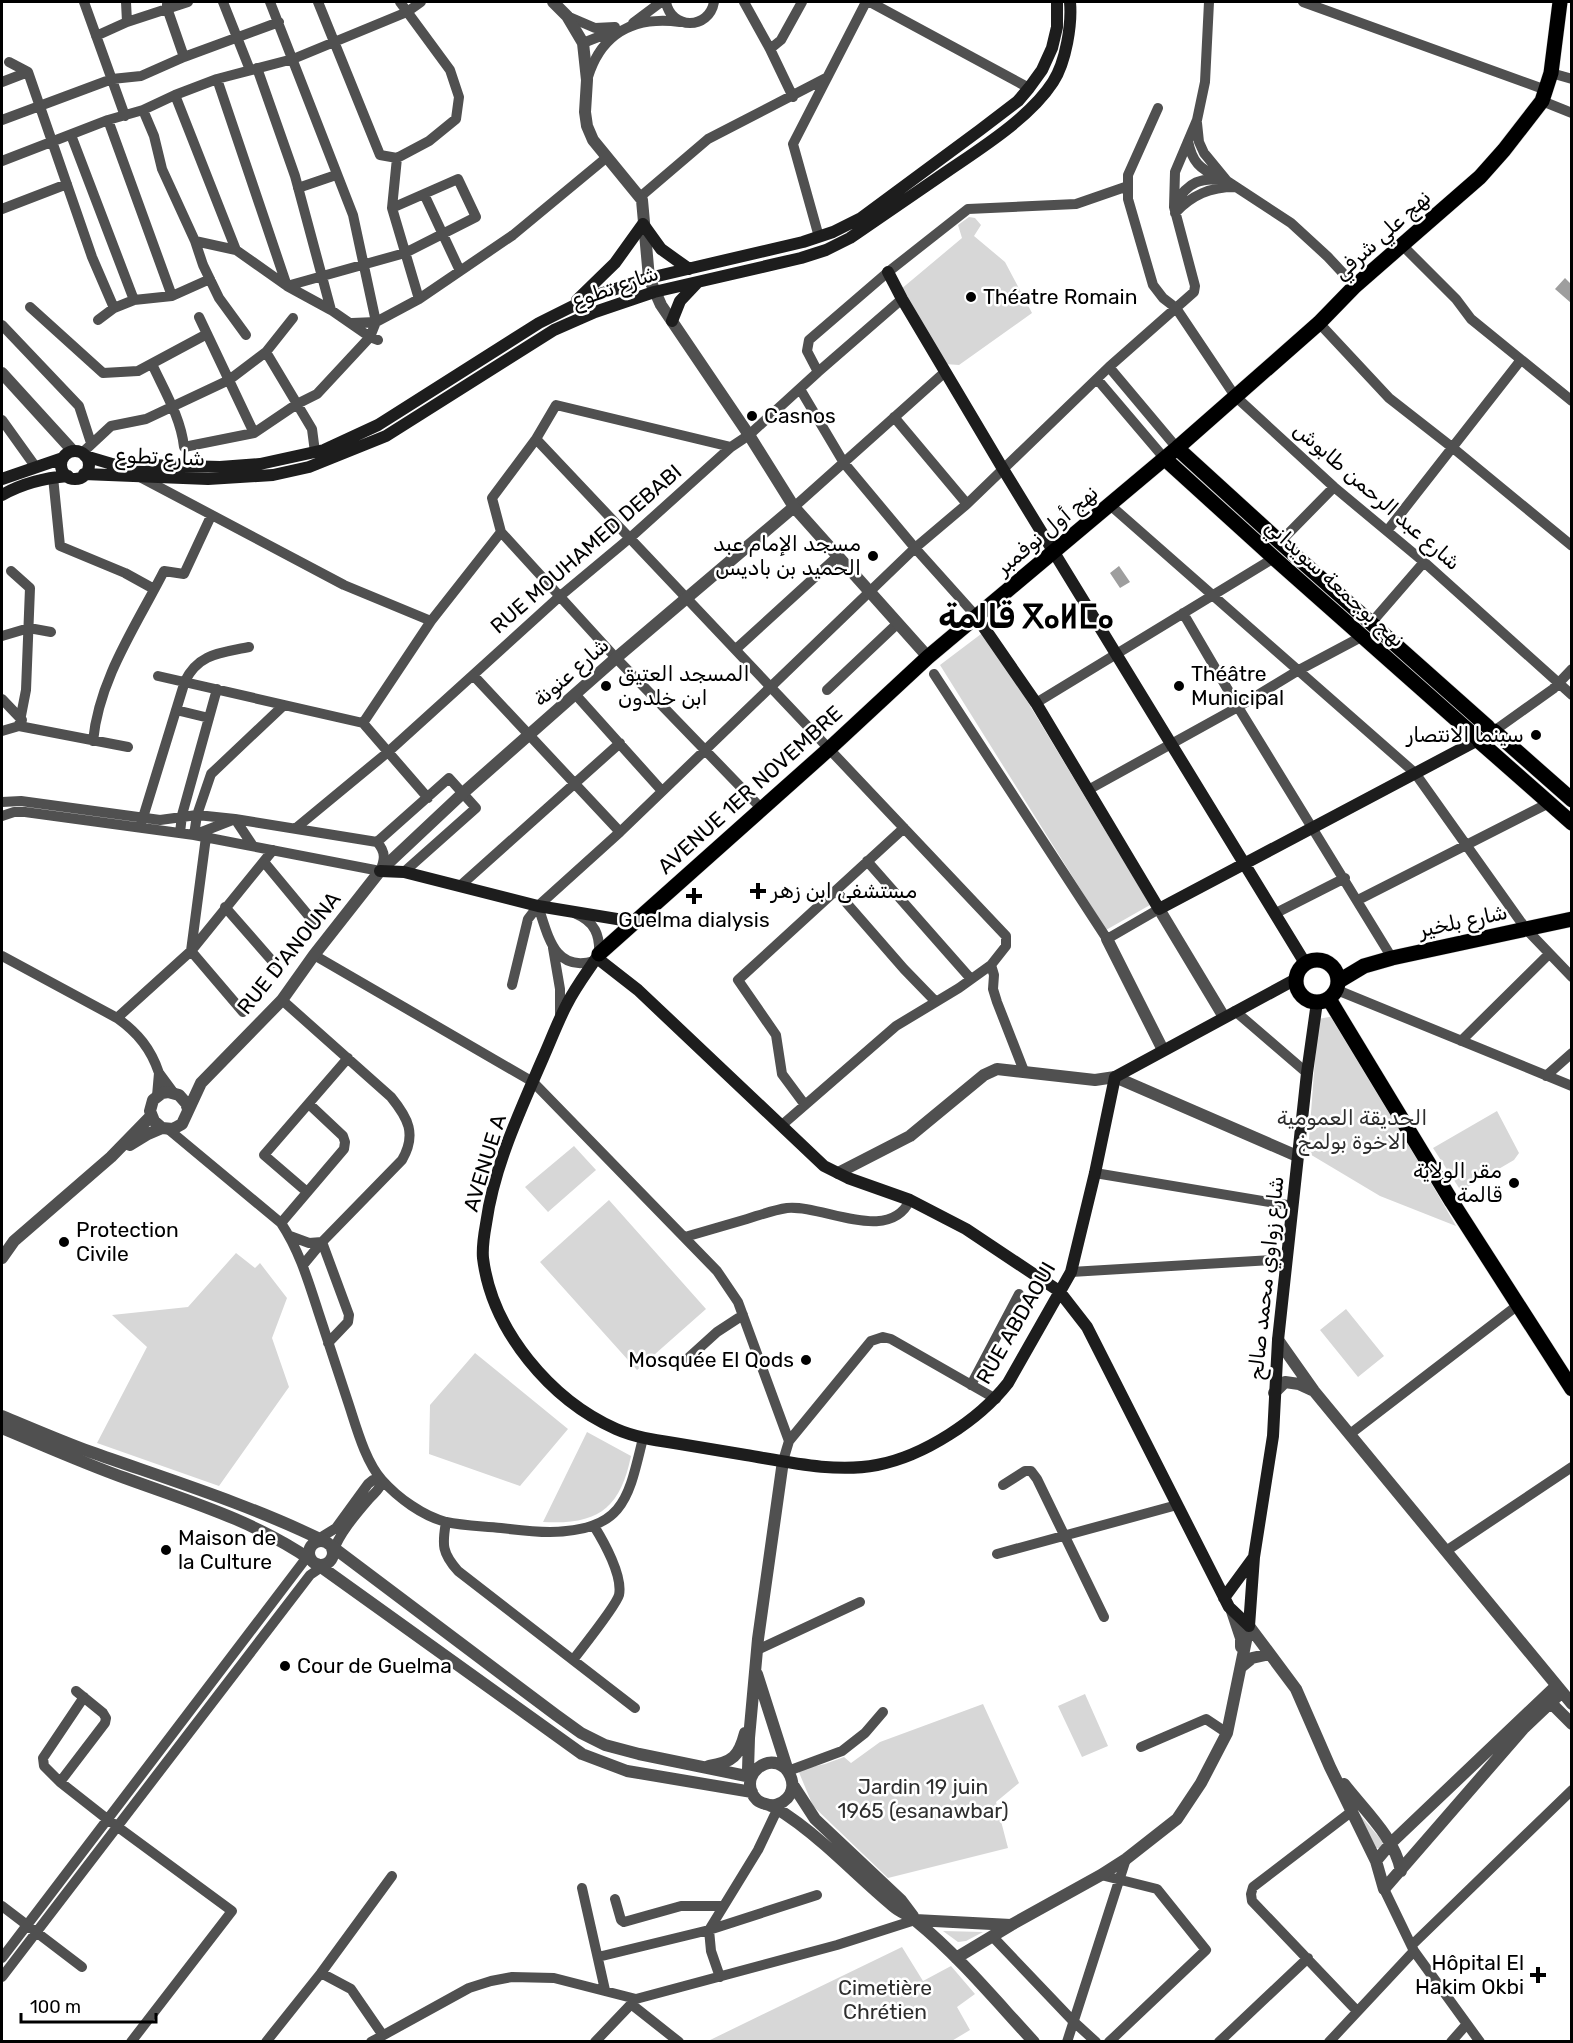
<svg xmlns="http://www.w3.org/2000/svg" width="1573" height="2043" font-family="Rubik,Vazirmatn,'Noto Sans Tifinagh',sans-serif">
<rect width="100%" height="100%" fill="#fff"/>
<path fill="#d7d7d7" d="M969,217L975,218L981,225L974,236L1005,262L1032,313L959,365L945,364L900,290L962,238L958,225Z
M985,631L1150,905L1106,930L940,665Z
M1335,1016L1456,1226L1380,1196L1308,1153L1318,1019Z
M1497,1111L1519,1153L1514,1160L1461,1191L1433,1148Z
M574,1146L596,1170L548,1212L525,1187Z
M609,1200L706,1309L637,1370L540,1262Z
M236,1253L255,1268L260,1263L287,1298L272,1338L289,1387L219,1486L97,1443L147,1347L112,1315L188,1307Z
M1346,1309L1384,1356L1358,1377L1320,1330Z
M475,1353L568,1429L520,1486L429,1454L430,1405Z
M587,1432L631,1456C620,1509 598,1525 543,1522Z
M1085,1694L1108,1746L1082,1757L1058,1706Z
M983,1704L1019,1783L996,1802L1008,1848L888,1878L813,1806L798,1770L825,1764L844,1757L851,1763L880,1742Z
M1351,1804L1383,1842L1381,1848H1374Z
M943,1931L983,1932L966,1941L958,1942Z
M902,1947L923,1981L951,1966L975,1994L957,2007L970,2030L950,2042L708,2041Z"/>
<path fill="#9e9e9e" d="M1565,278L1571,284V303L1555,289Z
M1119,566L1130,582L1120,588L1110,573Z"/>
<g fill="none" stroke-linecap="round" stroke-linejoin="round">
<g stroke="#dbdbdb" stroke-width="16">
<path id="primary" d="M1177,448L1280,542L1488,727
M1165,459L1274,558L1477,738
M1494,731L1572,800
M1480,742L1572,823
M599,954L830,748L928,657L1177,448L1319,323L1355,286L1480,177L1504,150L1542,101L1551,73L1560,2
M1296 981a21 21 0 1 1 42 0a21 21 0 1 1-42 0Z
M1339,981L1364,966L1392,958L1572,919
M1329,999L1452,1202L1572,1389"/>
</g>
<path stroke="#505050" stroke-width="10" d="M84,2L125,116
M126,2L127,22
M223,2L250,70
M318,2L380,155L397,158L429,141L456,119L459,97L450,70L400,2
M666,2C671,30 709,30 714,2
M744,2L770,49L793,97
M870,2L1029,88
M1303,2L1546,90
M167,4V8L184,57
M567,16L595,28L615,27
M633,23L661,2
M96,36L127,22L188,2
M583,43L616,30
M770,49L781,40L802,2
M9,62L28,72L92,257L114,308
M257,68L295,176L331,310
M1551,73L1572,79
M588,77C602,32 635,16 680,22
M217,79L287,286L405,253L476,217L458,179L392,208
M2,82L28,72
M175,95L236,250
M1542,101L1572,113
M1158,108L1128,175V199L1153,285L1163,298L1176,308L1235,396L1334,487L1424,562L1572,695
M143,110L154,136L162,169L195,241L203,265L219,298L246,335
M2,120L112,79L141,76L184,57L279,22
M108,120L172,296
M1197,123L1199,142L1204,153L1227,181L1291,223L1328,257L1355,286
M71,135L134,300
M1188,141C1192,162 1200,169 1218,177
M397,158L392,208L419,299
M2,161L108,120L143,110L175,95L217,79L293,59L407,12L421,2
M298,188L336,175
M424,194L460,271
M640,197L708,139L826,78
M1175,204C1188,182 1201,176 1227,181
M2,209L67,184
M1175,213C1192,195 1210,187 1235,187
M819,237L793,144L866,2
M195,241L236,250L287,286L331,310L370,337L378,340
M1402,245L1456,299L1471,319L1572,401
M30,307L103,373L138,371L207,334
M199,317L254,433
M98,320L114,308L134,300L172,296L210,279
M352,323L376,322L419,299L513,235L606,158
M1319,323L1389,398L1453,448L1572,546
M2,325L79,406L91,443
M266,352L312,429L315,452
M152,364C164,390 181,418 184,447L254,433L297,404L317,394L370,337L376,322L353,215L270,2
M1109,367L1177,448
M818,372L807,351L809,340L888,272L968,209L1076,204L1128,186
M1097,379L1165,459
M800,389L844,463L915,548L976,616
M894,417L967,504
M2,420L35,466
M536,439L1006,936V946L991,965L994,975L993,989L997,1002L1024,1071
M82,453L111,426L146,419L229,380L266,352L293,318
M53,477L60,546L125,573L154,589
M140,477L344,585L431,621
M1110,505L1415,773L1526,929L1572,977
M794,507L945,372
M1387,531L1520,361
M501,532L616,658L761,808
M1280,542L1334,487
M11,571L30,588L26,690L19,726
M1183,613L1238,707L1392,958
M1372,622L1424,562
M2,636L29,628L51,632
M736,649L838,556
M934,674L1107,939L1159,909
M473,675L620,832
M158,676L363,723L428,798
M827,690L898,623
M575,694L662,791
M2,699L22,720
M1036,703L1274,558
M176,710L209,718
M363,723L431,621L501,532L492,498L536,439L556,405L731,447
M2,731L19,726L128,747
M1494,731L1553,689L1572,669
M93,741C99,679 136,626 164,571L184,574L211,516
M1088,790L1238,707L1299,670L1363,636
M2,802L21,801L160,820L197,815L235,819L377,842C386,852 385,860 380,871L194,835L25,812H14L2,816
M141,824L185,681C199,653 221,653 249,647
M296,828L388,752L559,597L631,537L731,447L749,435L818,372L902,299
M180,833L182,815L217,689
M194,835L197,815L211,774L284,705
M194,835L235,819L253,846
M206,837L191,951L243,1012
M377,842L449,778L476,808L404,872
M867,861L971,979
M264,862L313,921
M460,886L620,743
M836,891L904,969L936,1002
M1358,900L1549,803
M538,906C548,935 554,973 594,961
M225,907L274,963
M1276,913L1345,878
M576,914C595,922 600,935 599,954
M553,948L560,989V1019
M314,955L533,1082L717,1271L738,1302L789,1441L783,1461
M2,956L117,1018C138,1033 151,1049 159,1073
M512,985L528,919L538,906L620,832L915,548L967,504L1109,367L1194,292L1195,286L1174,207L1175,172L1197,120L1205,82L1209,2
M1337,990L1572,1086
M282,1000L391,1097C408,1118 417,1134 402,1160L322,1242L309,1243L290,1236
M1235,1011L1307,1073
M117,1018L191,951L273,850
M1461,1041L1549,954
M1546,1076L1572,1053
M157,1096L159,1073L173,1092
M805,1105L782,1074L776,1035L738,980L904,828
M782,1125L896,1026L959,988L991,965
M168,1129L281,1223C299,1250 308,1280 318,1311C328,1341 338,1371 348,1402C356,1426 365,1461 382,1480C398,1498 423,1516 446,1522C464,1526 483,1526 501,1528C517,1530 534,1532 550,1532C624,1530 628,1500 643,1438
M1095,1173L1293,1206
M307,1192L264,1155L348,1058
M281,1223L344,1149L345,1142L343,1136L309,1104
M685,1237C705,1231 726,1225 747,1219C760,1215 773,1210 787,1208C822,1204 889,1245 910,1200
M303,1265L322,1242L349,1315L348,1322L328,1343
M1071,1272L1287,1259
M685,1361L717,1332L743,1315
M971,1385L1019,1294
M1350,1434L1518,1305
M789,1441L871,1341L883,1337L891,1339L996,1399
M1003,1485L1025,1471H1031L1037,1479L1104,1617
M446,1522C442,1545 442,1553 458,1571L635,1708
M315,1541L336,1528L368,1484L373,1480H381C381,1489 375,1492 369,1499C356,1514 339,1534 333,1552
M1446,1551L1572,1467
M997,1554L1177,1505
M757,1650L860,1602
M573,1660C582,1648 616,1606 619,1595C623,1576 604,1542 594,1526
M84,1697L43,1758L44,1766L60,1782L107,1819L232,1911L131,2042
M1141,1747L1206,1719L1227,1733
M788,1771L842,1751L865,1733L883,1712
M60,1782L105,1723L106,1718L103,1713L76,1691
M1351,1812L1253,1887L1251,1894L1252,1901L1357,2011
M1101,1875L1157,1889L1206,1950L1109,2042
M582,1888L605,1990
M1384,1889L1414,1951L1480,2042
M615,1899L621,1920L624,1922L681,1906H723
M2,1906L82,1967
M993,1937L1073,2021L1096,2042
M1412,1945L1572,1790
M598,1957L709,1930L817,1895
M2,1958L307,1557L309,1550
M321,1973L351,1989L382,2034
M2,1977L310,1575L326,1564
M720,1977L711,1951L709,1930L758,1850L777,1810
M631,2004L679,2042
M266,2042L321,1973L392,1876
M371,2042L469,1988L491,1981L512,1977L554,1978L636,1999L837,1945L915,1920
M595,2042L636,1999
M1067,2042L1126,1859
M1219,2042L1308,1958
M1329,2042L1414,1951
M1451,2042L1466,2025"/>
<path stroke="#505050" stroke-width="12" d="M553,2L567,16L583,43L587,80L585,112L587,126L593,140L642,200L649,278L661,305L749,435L794,507L928,657
M2,373L73,451
M1159,909L1224,1017
M1107,939L1163,1050
M188,1109L186,1103L179,1095L168,1092L162,1093L153,1100L150,1111L154,1121L162,1128L173,1129L182,1124L201,1083L282,1000L314,955L380,871L463,793L616,658L794,507
M130,1145L148,1134L162,1128
M838,1173L910,1136L984,1075L997,1069L1095,1080L1115,1077L1297,1156
M2,1258L14,1241L111,1157L151,1116
M1278,1340L1314,1391L1572,1704
M1274,1393L1285,1382L1299,1384L1312,1390
M2,1416C31,1428 61,1441 91,1452C170,1480 251,1505 326,1542L556,1715L581,1733L605,1745L639,1754L751,1777
M2,1428C43,1445 83,1463 125,1478C188,1501 255,1521 311,1560
M309 1553a12 12 0 1 1 24 0a12 12 0 1 1-24 0Z
M317,1564L582,1754L627,1771L752,1792
M1232,1611L1241,1638V1647
M1249,1626L1296,1689L1330,1767L1376,1861L1384,1889L1523,1729L1562,1692
M1241,1667L1252,1658L1270,1654
M757,1674L788,1771
M1545,1697L1572,1724
M709,1766C733,1762 739,1756 745,1733
M751,1777L748,1770L749,1738L758,1639L783,1461
M1344,1784C1364,1810 1395,1838 1401,1871
M793,1785L815,1819L901,1900L913,1916
M771,1806C812,1799 786,1746 758,1768C753,1772 750,1778 750,1784C750,1790 753,1796 757,1800C762,1804 768,1804 774,1807C793,1818 809,1831 825,1845C848,1865 870,1887 893,1906C900,1912 909,1915 916,1921C959,1956 996,2001 1034,2042
M1376,1861L1391,1843L1556,1686
M915,1920L1011,1925
M956,1958L1011,1925L1101,1875L1126,1859L1177,1819L1201,1783L1227,1733L1249,1626"/>
<path stroke="#1d1d1d" stroke-width="12" d="M888,272L902,299L1003,469L1305,963
M577,300L615,263L643,224L661,249L689,269
M672,321L680,301L697,283
M61 465a14 14 0 1 1 28 0a14 14 0 1 1-28 0Z
M85,456L112,464L220,467L260,464L324,450L378,425L539,323L591,297L649,278L803,242L833,232L861,218L980,130L1018,101L1029,88L1042,70L1052,48L1057,27V2
M84,474L208,479L273,475L309,467L386,436L554,330L595,312L654,292L801,258L826,250L850,238C884,215 918,191 952,168C986,145 1031,116 1053,82C1066,62 1072,24 1070,2
M2,479L63,458
M2,495C23,483 43,478 68,476
M976,616L1036,703L1159,909L1478,740
M380,871L404,872L538,906L635,922
M599,954C588,971 576,986 567,1004C558,1021 551,1040 543,1058C520,1111 494,1166 486,1224C484,1235 482,1247 483,1258C492,1331 551,1400 616,1429C634,1437 654,1440 674,1443C698,1447 722,1451 746,1455C788,1462 835,1473 877,1465C924,1456 979,1420 1008,1383L1071,1272L1095,1173L1115,1077L1296,979
M597,958L638,990L824,1166L848,1178L910,1200L966,1229L1059,1291L1087,1327L1229,1607L1249,1626
M1224,1598L1254,1557
M1249,1626L1254,1557L1273,1436L1278,1340L1307,1073L1317,1002"/>
<use href="#primary" stroke="#000" stroke-width="15"/>
</g>
<g fill="#000" stroke="#fff" stroke-width="2">
<circle cx="971" cy="297" r="6"/>
<circle cx="752" cy="416" r="6"/>
<circle cx="873" cy="556" r="6"/>
<circle cx="606" cy="686" r="6"/>
<circle cx="1179" cy="686" r="6"/>
<circle cx="1536" cy="735" r="6"/>
<path d="M755 882h6v6h6v6h-6v6h-6v-6h-6v-6h6z"/>
<path d="M691 887h6v6h6v6h-6v6h-6v-6h-6v-6h6z"/>
<circle cx="1514" cy="1183" r="6"/>
<circle cx="64" cy="1242" r="6"/>
<circle cx="806" cy="1360" r="6"/>
<circle cx="166" cy="1550" r="6"/>
<circle cx="285" cy="1666" r="6"/>
<path d="M1535 1966h6v6h6v6h-6v6h-6v-6h-6v-6h6z"/>
</g>
<g text-anchor="middle" stroke-width="5" stroke-linejoin="round" paint-order="stroke">
<g font-size="21" fill="#000" stroke="#fff">
<text transform="translate(1382 235) rotate(-42)" y="7">نهج علي شرفي</text>
<text transform="translate(615 287) rotate(-19)" y="7">شارع تطوع</text>
<text transform="translate(160 457) rotate(2)" y="7">شارع تطوع</text>
<text transform="translate(1377 496) rotate(41)" y="7">شارع عبد الرحمن طابوش</text>
<text transform="translate(1047 530) rotate(-40)" y="7">نهج أول نوفمبر</text>
<text transform="translate(586 549) rotate(-41)" y="7">RUE MOUHAMED DEBABI</text>
<text transform="translate(1335 583) rotate(42)" y="7">نهج بوجمعة سويداني</text>
<text transform="translate(571 672) rotate(-41)" y="7">شارع عنونة</text>
<text transform="translate(750 790) rotate(-42)" y="7">AVENUE 1ER NOVEMBRE</text>
<text transform="translate(1463 921) rotate(-12)" y="7">شارع بلخير</text>
<text transform="translate(289 953) rotate(-51)" y="7">RUE D'ANOUNA</text>
<text transform="translate(485 1163) rotate(-73)" y="7">AVENUE A</text>
<text transform="translate(1266 1278) rotate(-84)" y="7">شارع زواوي محمد صالح</text>
<text transform="translate(1016 1323) rotate(-60)" y="7">RUE ABDAOUI</text>
</g>
<g font-size="21" fill="#000" stroke="#fff" text-anchor="start">
<text x="983" y="304">Théatre Romain</text>
<text x="764" y="423">Casnos</text>
<text x="861" y="551" text-anchor="end">مسجد الإمام عبد<tspan x="861" dy="24">الحميد بن باديس</tspan></text>
<text x="618" y="681">المسجد العتيق<tspan x="618" dy="24">ابن خلدون</tspan></text>
<text x="1191" y="681">Théâtre<tspan x="1191" dy="24">Municipal</tspan></text>
<text x="1524" y="742" text-anchor="end">سينما الانتصار</text>
<text x="771" y="898">مستشفى ابن زهر</text>
<text x="694" y="927" text-anchor="middle">Guelma dialysis</text>
<text x="1502" y="1178" text-anchor="end">مقر الولاية<tspan x="1502" dy="24">قالمة</tspan></text>
<text x="76" y="1237">Protection<tspan x="76" dy="24">Civile</tspan></text>
<text x="794" y="1367" text-anchor="end">Mosquée El Qods</text>
<text x="178" y="1545">Maison de<tspan x="178" dy="24">la Culture</tspan></text>
<text x="297" y="1673">Cour de Guelma</text>
<text x="1524" y="1970" text-anchor="end">Hôpital El<tspan x="1524" dy="24">Hakim Okbi</tspan></text>
</g>
<g font-size="21" fill="#2e2e2e" stroke="#fff">
<text x="1352" y="1125">الحديقة العمومية<tspan x="1352" dy="24">الاخوة بولمخ</tspan></text>
<text x="923" y="1794">Jardin 19 juin<tspan x="923" dy="24">1965 (esanawbar)</tspan></text>
<text x="885" y="1995">Cimetière<tspan x="885" dy="24">Chrétien</tspan></text>
</g>
<g font-size="33" font-weight="bold" fill="#000" stroke="#fff">
<text x="1026" y="628">قالمة ⴳⴰⵍⵎⴰ</text>
</g>
</g>
<rect width="1573" height="2043" fill="none" stroke="#000000" stroke-width="6"/>
<path d="M21 2013v9h135v-9" fill="none" stroke="#000000" stroke-width="3"/>
<text x="30" y="2013" font-size="18" fill="#000000" stroke="#ffffff" stroke-width="4.5" paint-order="stroke">100 m</text>
</svg>
